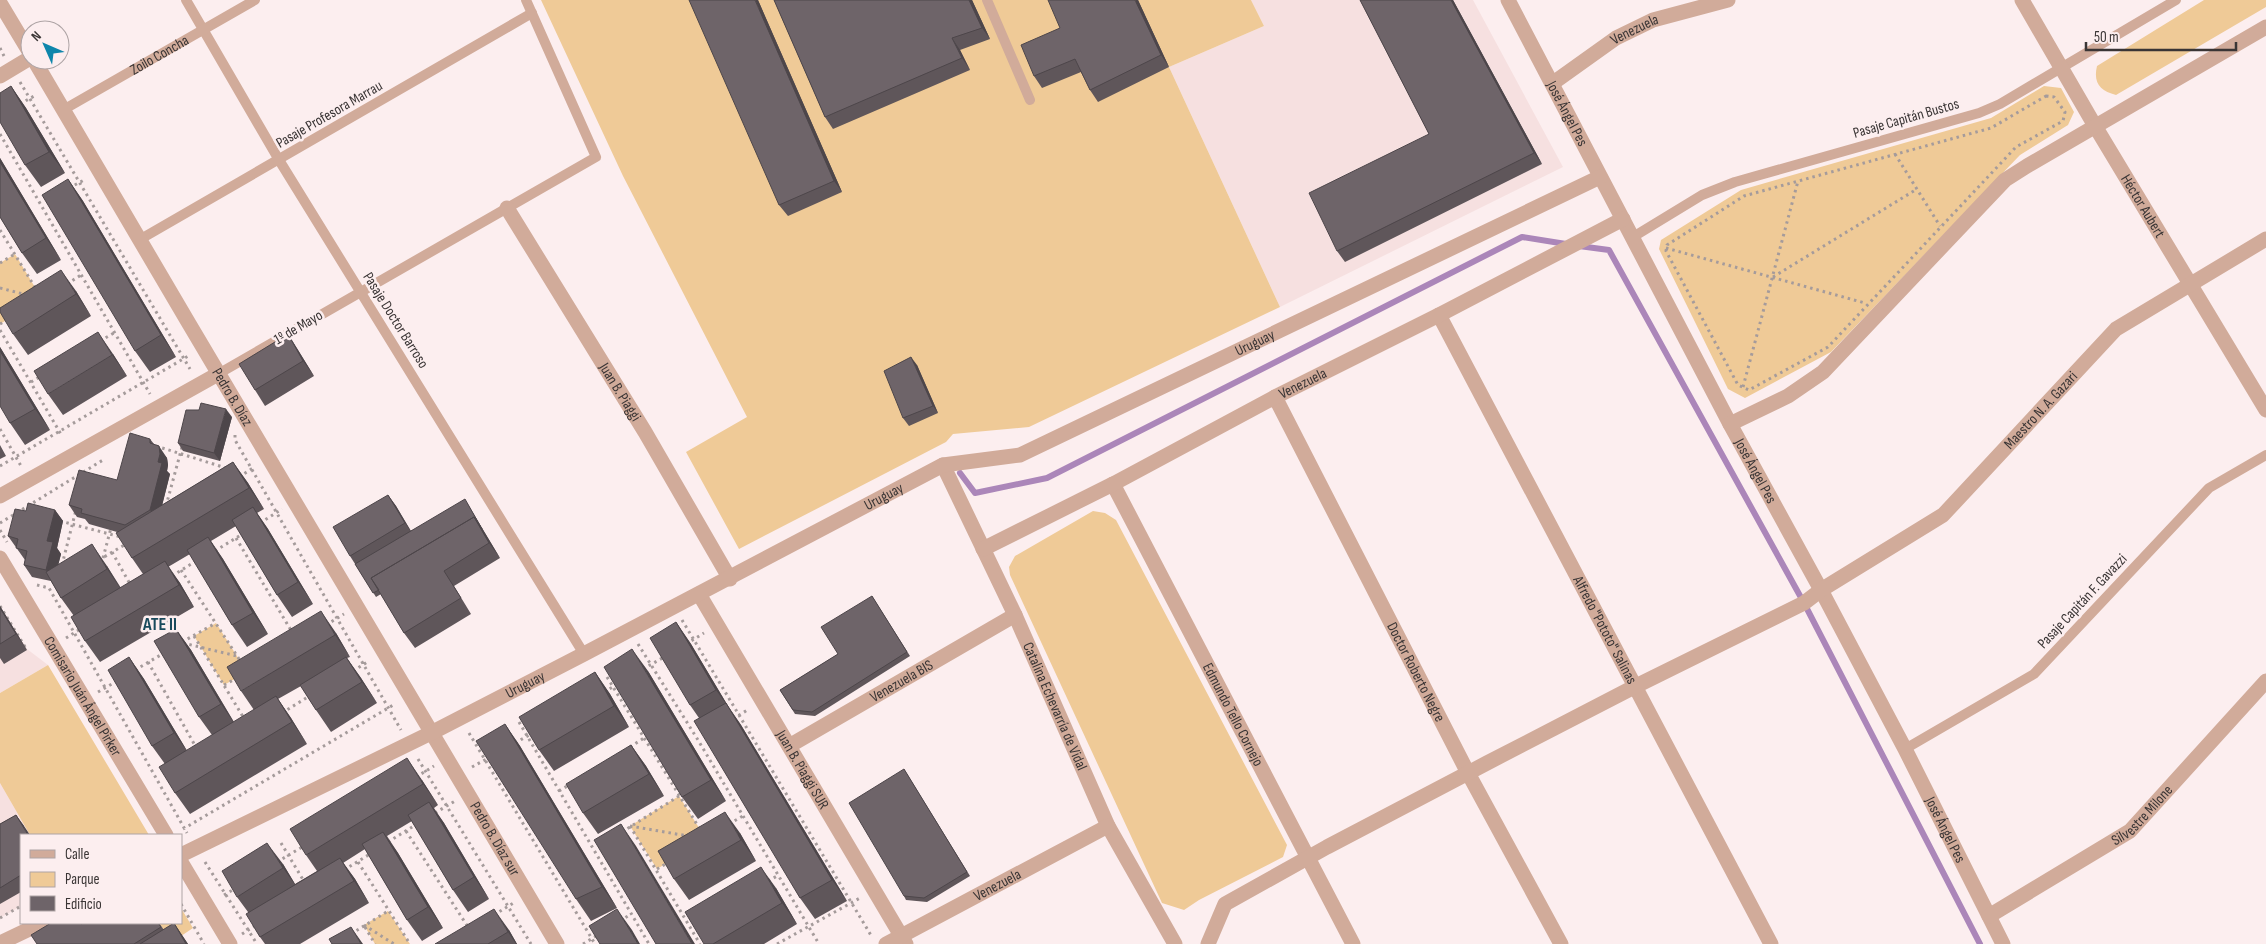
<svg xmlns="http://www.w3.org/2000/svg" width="2266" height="944" font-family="'Sofia Sans Condensed',sans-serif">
<rect width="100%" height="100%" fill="#fceeef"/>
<path fill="#f6e0e0" d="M1251,0H1473L1563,167L1280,307L1169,67L1264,26Z
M0,606L27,649L48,665L0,693Z
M0,783L30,835H21V906L0,918Z"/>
<path fill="#efca97" d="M541,0H1251L1264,26L1169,67L1280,307L1029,427L953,434L946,442L739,549L686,452L747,417L623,176Z
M2204,0H2266V7L2116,95C2100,91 2093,83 2097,66Z
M2044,86L2061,88L2074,112L2068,125L2020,155L1831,352L1745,398L1728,389L1659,249L1661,240L1741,190L1991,118Z
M15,254L42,299L0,324V263Z
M1093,511L1105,513L1116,520L1287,845L1283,857L1199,900L1184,910L1162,903L1010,575L1009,567L1015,556Z
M216,623L247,672L224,685L194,636Z
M48,665L149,835H30L0,783V693Z
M679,796L706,839L657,869L630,826Z
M181,908L193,928L172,942L159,923H181Z
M388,911L410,944H375L364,925Z"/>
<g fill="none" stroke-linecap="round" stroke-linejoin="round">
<path stroke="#ab86b9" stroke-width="6" d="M1579,246L1609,250L1804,603L1980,944
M960,473L975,493L1047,478L1522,237L1566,244"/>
<path stroke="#a59b9b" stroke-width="3" stroke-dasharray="2.5 4" stroke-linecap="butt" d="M0,48L4,56
M20,82L190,369
M2046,96L2054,97L2065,112L2063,121L2016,147L1828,347L1749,390L1738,385L1666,251L1667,245L1744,196L1991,128Z
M20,104L36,95
M0,134L150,394
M1895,154L1940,226
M69,188L86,179
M0,230L36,289
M1666,248L1865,303
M0,263L15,254
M1773,277L1917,189
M67,284L81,275
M0,288L27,295
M0,324L8,319
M0,330L62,436
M100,341L114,333
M31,382L41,376
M1743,387L1798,181
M0,429L21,466
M235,435V440L401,730
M156,446L226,468
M0,466L190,355
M239,477L253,468
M166,506L182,447
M60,521L121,537
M0,523L103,460
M260,523L282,509
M0,530L7,542
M236,538L292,632
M215,551L244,533
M112,552L130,584
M103,558L111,528
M99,560L126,544
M62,565L76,510
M181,570L241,662
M172,576L196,561
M37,585L49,588L187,833
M0,606L27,650
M682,620L872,937
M326,625L344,614
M194,636L245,720
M66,638L82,628
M182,642L216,623
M183,643L237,656
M638,644L698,740L819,944
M686,644L704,633
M148,662L197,749
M643,669L666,656
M135,670L164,653
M353,671L369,661
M607,677L701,831
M224,685L237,678
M98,692L117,681
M604,692L618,684
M282,713L311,695
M733,719L749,709
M519,722L649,944
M469,733L595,944
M515,743L531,734
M630,747L644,738
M418,759L531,944
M472,767L490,757
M416,777L434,766
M559,791L569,785
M435,813L455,801
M729,824L743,816
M630,826L700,944
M630,826L688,836
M183,829L395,704
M406,831L468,927
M622,832L679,796
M388,842L417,824
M281,843L305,883
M205,862L257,944
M277,862L304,846
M358,862L410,944
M657,869L669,862
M344,870L370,854
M768,881L779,875
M224,895L236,888
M181,904L204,944
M494,915L515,902
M0,918L21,906
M620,921L631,914
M364,925L394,944
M365,927L375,944
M242,934L256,925
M351,934L388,911
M583,944L598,935
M777,944L860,898"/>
<g stroke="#d1ab9a" stroke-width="10">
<path d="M186,0L279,160L584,654"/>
<path d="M987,0L1030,100"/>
<path id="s1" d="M63,110L255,0"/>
<path d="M1633,237L1702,195L1735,182L1979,113L2000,104L2176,0"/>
<path d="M139,240L532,13"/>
<path d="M218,374L596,157L526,0"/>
<path d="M1905,749L2034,674L2209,488L2266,455"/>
</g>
<g stroke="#d1ab9a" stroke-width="15">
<path id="s2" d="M1508,0L1730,424L1821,590L1905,749L2003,944"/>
<path id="s3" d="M2022,0L2095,126L2266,410"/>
<path d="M0,3L30,53"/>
<path id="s4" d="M34,60C206,356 384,648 557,944"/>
<path d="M0,76L30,58"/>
<path id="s5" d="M1553,83L1616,38L1653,20L1728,0"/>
<path id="s6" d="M507,208L645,432L730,579"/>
<path id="s7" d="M1439,315L1771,944"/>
<path id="s8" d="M1275,397L1468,773L1561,944"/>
<path d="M1730,424L1788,396L1823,372L2005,180L2027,166L2266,27"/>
<path id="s9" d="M943,465L1015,615L1108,826L1175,944"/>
<path id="s10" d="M1113,484L1353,944"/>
<path d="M0,496L218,374"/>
<path id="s11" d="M983,549L1113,484L1275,397L1439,315L1623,219"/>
<path id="s12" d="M0,558L166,835"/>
<path id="s13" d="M699,594L906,944"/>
<path id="s14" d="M789,746L1015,615"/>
<path id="s15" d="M181,855L433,732L584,654L943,465L1020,455L1600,177"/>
<path d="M181,862L230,944"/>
<path id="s16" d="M1989,916L2130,831L2266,681"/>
<path d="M0,943L42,923"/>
<path id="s17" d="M886,944L1108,826"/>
<path id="s18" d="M1208,944L1225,904L1327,847L1487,763L1634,687L1804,603L1821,590L1943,515L2116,329L2266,239"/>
</g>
</g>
<path fill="#5f565a" d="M758,0L842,192L788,216L779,205Z
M774,0H972L990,39L960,50L970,70L833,129L825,117Z
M1138,0L1169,67L1098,102L1090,90L1081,72L1042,88L1034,76Z
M1360,0H1453L1542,164L1345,262L1337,251L1429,134Z
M11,86L26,108L65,173L41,187L25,165Z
M0,158L61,260L37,274L22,253L0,217Z
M68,179L83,201L176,357L150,372L135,351Z
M76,291L91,316L28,355L13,334Z
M288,334L298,350L314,376L265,406L255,390Z
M0,347L50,430L25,445L10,423Z
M113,354L127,376L63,415L48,394Z
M917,365L938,413L909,426L903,418Z
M232,417L220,461L183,451L178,443Z
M150,439L154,444L167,458L168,465L167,471L170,474L162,505L233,462L248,483L264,509L257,513L268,529L313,604L292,617L277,595L236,526L211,541L223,559L268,634L247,647L232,625L190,554L168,567L180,583L194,607L100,662L85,641L74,616L61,598L51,581L32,577L24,565L25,560L8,536L26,511L55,510L63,521L57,548L61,554L58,565L107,566L121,588L143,574L132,558L117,532L89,524L85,519L77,517L69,505L117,480Z
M0,445L6,456L0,459Z
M388,495L396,506L411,531L467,503L500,558L454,586L471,614L415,648L404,633L381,594L376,597L350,556Z
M872,596L910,656L815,716L795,714L780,690L838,654Z
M0,606L27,650L4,664L0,658Z
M676,622L691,644L728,706L741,725L847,901L815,919L800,898L699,718L690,705Z
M176,629L191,650L234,722L254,710L241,691L336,633L350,657L347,658L361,678L377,703L331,732L316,710L301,686L278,699L291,718L307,744L190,814L175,793L165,764L152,746L129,657L144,679L187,751L212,735L199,717Z
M648,671L726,801L698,819L682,797Z
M595,672L610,694L629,727L554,771L539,750Z
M505,724L520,746L617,908L591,921L576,899Z
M631,745L646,766L664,796L598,834L583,813Z
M904,769L970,876L927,902L906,900L904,896Z
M422,780L438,805L434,808L444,823L489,899L468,912L453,890L412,821L387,836L398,853L443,928L422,941L407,920L365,849L343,863L355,879L369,903L300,944H265L260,937L248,912L237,897L283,864L295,884L317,871L306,855Z
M16,815L24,826L21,835V892L0,904V824Z
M740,833L756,861L689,900L674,879Z
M776,888L797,924L764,944H704Z
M82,923H159L164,930L174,923L188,944H37Z
M509,930L517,944H435Z"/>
<path fill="#4d464a" d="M755,0H758L842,192L834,181Z
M969,0H972L990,39L982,28Z
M1135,0H1138L1169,67L1161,55Z
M1451,0H1453L1542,164L1534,153Z
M952,38L960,50L970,70L962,58Z
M11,86L26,108L65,173L49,152Z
M0,158L61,260L46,238L0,162Z
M68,179L83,201L176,357L161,335Z
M61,270L76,291L91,316L76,294Z
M98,332L113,354L127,376L112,355Z
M288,334L298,350L314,376L303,361Z
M0,347L50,430L35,409L0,351Z
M911,357L917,365L938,413L933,406Z
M226,409L232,417L220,461L214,453Z
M159,446L167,458L168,465L167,471L170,474L158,522L150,510L158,462Z
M233,462L248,483L264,509L249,488Z
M388,495L396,506L413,535L405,523Z
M465,499L467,503L500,558L489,543L474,517Z
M253,507L268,529L313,604L298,582Z
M55,510L63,521L57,548L61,554L54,582L46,570L47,541Z
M208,537L223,559L268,634L253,613Z
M92,544L107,566L122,591L107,569Z
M165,561L180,583L194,607L179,585Z
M0,606L27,650L16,634L0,608Z
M321,611L336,633L350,657L335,635Z
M676,622L691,644L728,706L741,725L847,901L832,880L729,708L716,690Z
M176,629L191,650L236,726L221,704Z
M632,649L648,671L726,801L711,780Z
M129,657L144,679L189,754L174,733Z
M346,657L361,678L377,703L362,682Z
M595,672L610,694L629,727L614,706Z
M276,696L291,718L307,744L292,722Z
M505,724L520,746L617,908L602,887Z
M631,745L646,766L664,796L649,774Z
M407,758L422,780L438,805L423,784Z
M429,802L444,823L489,899L474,877Z
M725,812L740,833L756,861L741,840Z
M16,815L24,826L30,835H28Z
M621,824L636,846L695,944H692Z
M383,832L398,853L443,928L428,907Z
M267,843L283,864L298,889L283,868Z
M340,858L355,879L369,903L354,881Z
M761,867L776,888L797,924L782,903Z
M494,909L509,930L517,944H516L508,932Z
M617,909L632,930L640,944H638Z
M174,923L188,944H186Z
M351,927L363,944H361Z"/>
<path fill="#6e6469" stroke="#4d464a" d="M689,0H755L834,181L779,205Z
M774,0H969L982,28L952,38L962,58L825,117Z
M1048,0H1135L1161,55L1090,90L1075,59L1034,76L1021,45L1060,28Z
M1360,0H1451L1534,153L1337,251L1309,193L1429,134Z
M11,86L49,152L25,165L0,122V93Z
M0,162L46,238L22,253L0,217Z
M68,179L161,335L135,351L42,195Z
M61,270L76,294L13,334L0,312V308Z
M98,332L112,355L48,394L34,371Z
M288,334L303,361L255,390L239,364Z
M0,351L35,409L10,423L0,406Z
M911,357L933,406L903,418L884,371Z
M201,403L226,409L214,453L178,443L186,410H199Z
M130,433L150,439V443L159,446L160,454L158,462L162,463L150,510L125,525L81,513L82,509L69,505L79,470L117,480Z
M233,462L249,488L132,558L116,533Z
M388,495L405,523L350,556L333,527Z
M465,499L482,529L474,517L371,578L379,590L373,593L355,564Z
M28,503L55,510L47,541L53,542L46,570L24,565L27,551L16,548L18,539L8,536L15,509L26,511Z
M253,507L298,582L277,595L232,520Z
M474,517L489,543L444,571L461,598L404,633L371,578Z
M208,537L253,613L232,625L187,550Z
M92,544L107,569L61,598L46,572Z
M165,561L179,585L85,641L71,617Z
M872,596L907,652L812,712L793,710L780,690L838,654L821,627Z
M0,608L16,634L0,644Z
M321,611L335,635L241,691L227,667Z
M676,622L716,690L690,705L650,638Z
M176,629L221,704L199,717L154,641Z
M632,649L711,780L682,797L604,667Z
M129,657L174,733L152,746L108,670Z
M346,657L362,682L316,710L300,685Z
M595,672L614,706L539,750L519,717Z
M276,696L292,722L175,793L159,767Z
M726,703L832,880L800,898L694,721Z
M505,724L602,887L576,899L476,741Z
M631,745L649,774L583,813L566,784Z
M407,758L423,784L306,855L290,829Z
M904,769L967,872L924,898L904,896L849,803Z
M429,802L474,877L453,890L408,815Z
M725,812L741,840L674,879L658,851Z
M16,815L28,835H21V875L0,888V824Z
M621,824L692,944H656L594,840Z
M383,832L428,907L407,920L362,844Z
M267,843L283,868L237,897L222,871Z
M340,858L354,881L260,937L246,914Z
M761,867L782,903L713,944H704L685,912Z
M494,909L508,932L488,944H435Z
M617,909L638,944H600L589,926Z
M51,923H81V924L83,923H158L161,927L134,944H37L31,935Z
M174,923L186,944H140Z
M351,927L361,944H332L329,939Z"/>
<g text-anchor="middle" stroke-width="5" stroke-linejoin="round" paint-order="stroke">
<g font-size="15" fill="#3a3535" stroke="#fceeef">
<text dy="5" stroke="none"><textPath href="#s5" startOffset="98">Venezuela</textPath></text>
<text dy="5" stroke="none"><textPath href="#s1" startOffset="111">Zoilo Concha</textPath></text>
<text dy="5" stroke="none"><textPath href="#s2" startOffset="128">José Ángel Pes</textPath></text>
<text transform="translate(329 114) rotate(-30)" y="5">Pasaje Profesora Marrau</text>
<text transform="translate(1906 118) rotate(-16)" y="5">Pasaje Capitán Bustos</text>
<text dy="5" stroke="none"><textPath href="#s3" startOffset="239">Héctor Aubert</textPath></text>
<text transform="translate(396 320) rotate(58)" y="5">Pasaje Doctor Barroso</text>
<text transform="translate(298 327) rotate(-30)" y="5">1º de Mayo</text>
<text dy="5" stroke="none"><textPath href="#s15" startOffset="1194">Uruguay</textPath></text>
<text dy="5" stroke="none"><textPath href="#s11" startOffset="360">Venezuela</textPath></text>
<text dy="5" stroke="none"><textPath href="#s6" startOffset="216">Juan B. Piaggi</textPath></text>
<text dy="5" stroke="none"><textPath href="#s4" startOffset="391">Pedro B. Díaz</textPath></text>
<text dy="5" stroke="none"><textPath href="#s18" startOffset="1004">Maestro N. A. Gazari</textPath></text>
<text dy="5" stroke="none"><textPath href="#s2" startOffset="532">José Ángel Pes</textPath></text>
<text dy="5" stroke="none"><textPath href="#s15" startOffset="789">Uruguay</textPath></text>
<text transform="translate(2082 601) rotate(-47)" y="5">Pasaje Capitán F. Gavazzi</text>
<text dy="5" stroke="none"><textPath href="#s7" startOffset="356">Alfredo "Pototo" Salinas</textPath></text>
<text dy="5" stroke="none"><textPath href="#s8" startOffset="309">Doctor Roberto Negre</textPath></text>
<text dy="5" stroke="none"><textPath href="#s14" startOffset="130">Venezuela BIS</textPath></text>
<text dy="5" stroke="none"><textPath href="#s15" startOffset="384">Uruguay</textPath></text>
<text dy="5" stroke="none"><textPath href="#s12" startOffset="161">Comisario Juán Ángel Pirker</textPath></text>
<text dy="5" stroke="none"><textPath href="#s9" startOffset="266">Catalina Echevarría de Vidal</textPath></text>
<text dy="5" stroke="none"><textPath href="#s10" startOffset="260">Edmundo Tello Cornejo</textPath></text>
<text dy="5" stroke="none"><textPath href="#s13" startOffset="204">Juan B. Piaggi SUR</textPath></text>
<text dy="5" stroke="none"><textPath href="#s16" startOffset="184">Silvestre Milone</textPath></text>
<text dy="5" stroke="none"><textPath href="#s2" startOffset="938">José Ángel Pes</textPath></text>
<text dy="5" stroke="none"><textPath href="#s4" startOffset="905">Pedro B. Díaz sur</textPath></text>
<text dy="5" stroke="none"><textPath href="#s17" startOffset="126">Venezuela</textPath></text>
</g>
<g font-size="18" font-weight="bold" fill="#194a5c" stroke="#fceeef">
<text x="160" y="630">ATE II</text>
</g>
</g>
<rect x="20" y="834" width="162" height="90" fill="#fceeef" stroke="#aea4a5"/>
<rect x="30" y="850" width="25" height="8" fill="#d1ab9a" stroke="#aea4a5"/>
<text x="65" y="859" font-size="15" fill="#3a3535">Calle</text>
<rect x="30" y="872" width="25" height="15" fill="#efca97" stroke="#aea4a5"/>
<text x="65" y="884" font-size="15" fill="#3a3535">Parque</text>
<rect x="30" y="896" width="25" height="15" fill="#6e6469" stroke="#aea4a5"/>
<text x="65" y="909" font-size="15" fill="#3a3535">Edificio</text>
<g transform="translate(45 45) rotate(315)"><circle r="24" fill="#fceeef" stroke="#aea4a5"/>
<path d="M0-4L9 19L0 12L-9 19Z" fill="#0e86ab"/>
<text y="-8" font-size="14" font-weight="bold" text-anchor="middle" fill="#3a3535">N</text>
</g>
<path d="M2086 42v8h150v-8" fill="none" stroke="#3a3535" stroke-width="2.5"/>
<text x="2094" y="42" font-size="15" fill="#3a3535" stroke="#fceeef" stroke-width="4" paint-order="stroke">50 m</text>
</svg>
